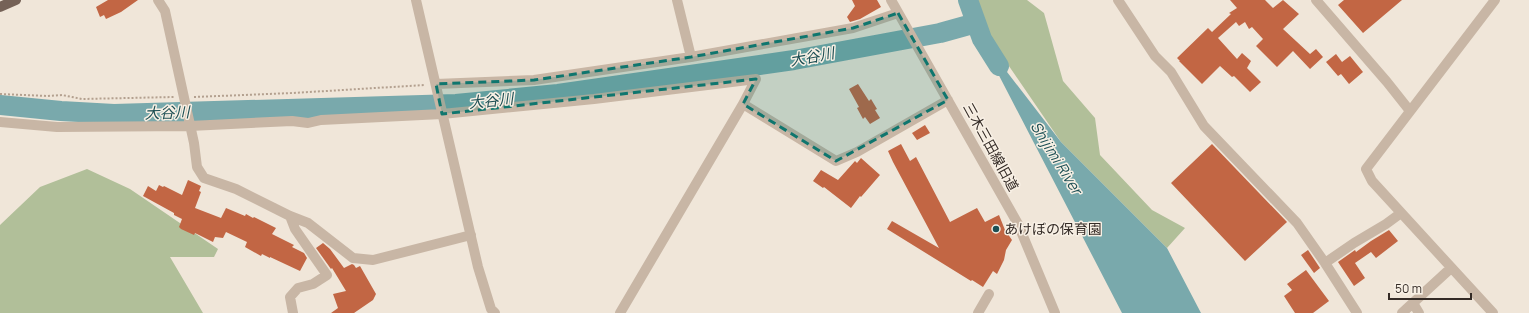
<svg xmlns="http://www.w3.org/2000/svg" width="1529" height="313" font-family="Manrope,'Noto Sans JP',sans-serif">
<rect width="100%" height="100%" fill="#f0e6d9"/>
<path fill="#b1bf99" d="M973,0H1027L1044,13L1063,81L1095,118L1100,155L1152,210L1185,228L1167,248L1061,142L998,50Z
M87,169L130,189L218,249L214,257H170L203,313H0V225L40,187Z"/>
<path fill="#79a9ac" d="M977,33L1061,142L1167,248L1201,313H1122Z"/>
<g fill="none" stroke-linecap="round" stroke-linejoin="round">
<path stroke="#79a9ac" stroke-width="20" d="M968,0L982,39L999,66
M0,105L61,111L114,114L456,104L558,94L794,60L940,33L976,23"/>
</g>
<path fill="#c26644" d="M108,0H138L121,12L106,19L104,15L100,17L96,7Z
M852,0H877L881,7L860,19L850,22L847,17L855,6Z
M1230,0H1265L1273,8L1283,0L1299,14L1283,29L1310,54L1316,49L1323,57L1310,69L1293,51L1277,67L1256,46L1263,39L1252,27L1249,29L1245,22L1239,26L1236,22L1218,38L1237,59L1242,53L1251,61L1247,68L1261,82L1250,92L1234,76L1232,77L1220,66L1202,84L1179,61H1180L1177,58L1208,28L1212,32L1231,14L1229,13L1237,8Z
M1344,0H1402L1363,33L1338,5Z
M1336,54L1342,62L1350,56L1363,72L1349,84L1341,74L1338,76L1326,62Z
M858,84L869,101L871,99L877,109L875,110L880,118L870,124L865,117L863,119L857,108L859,107L849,89Z
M925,125L930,133L917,140L912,133Z
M901,144L910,161L916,157L950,222L977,208L985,222L999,215L1005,230L1012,240L1006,250L1004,260L997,274L993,271L983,287L972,280L971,281L887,229L892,221L939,248L893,162L888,151Z
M1212,144L1287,222L1245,261L1171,183Z
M861,158L880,175L861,197L860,196L851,208L824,187L823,188L813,181L821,170L838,180L855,161L857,163Z
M188,180L201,186L199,191L201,192L195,208L221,218L226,208L245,216L246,214L253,218L254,217L276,228L272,234L294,245L292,247L304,253L307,258L300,271L270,257V258L262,254L261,256L245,247L247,242L226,232L223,238L215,237L213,242L195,233L194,235L181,229L179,227L182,219L174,215V213L143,196L148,186L156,191L159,185L163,187L164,186L182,195Z
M1389,230L1398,241L1376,258L1371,252L1355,263L1365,278L1354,286L1338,262L1355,250L1356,252L1371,241Z
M323,243L330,249L344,268L352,264L354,265L356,268L360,266L376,294L373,300L354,313H331L338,308L333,294L346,291L332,268L331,269L316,248Z
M1308,250L1320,268L1314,273L1301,255Z
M1306,270L1329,301L1313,313H1295L1284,296L1292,290L1287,284Z"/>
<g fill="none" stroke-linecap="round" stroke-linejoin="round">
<path stroke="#b3a08f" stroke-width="2" stroke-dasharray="2 2" stroke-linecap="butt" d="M0,94L47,96L62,95L82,99L174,97
M194,97L293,93L425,85"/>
<path stroke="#c8b6a5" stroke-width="10" d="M158,0L165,11L194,143L197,167L204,178L236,189L290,216L308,223L353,258L373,260L471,235
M416,0L478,267L491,309L495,313
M891,0L1018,224L1055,313
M1118,0L1155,56L1171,72L1204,126L1297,223L1325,263L1354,243L1386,224L1401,213
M1316,0L1387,82L1410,111
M691,57L853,28L898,13
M436,84L534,80L691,57L677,0
M0,122L57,127L190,126L292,121L308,123L321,120L442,114L594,99L756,79L743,104
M290,216L295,229L327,275L313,284L298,288L290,297L293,313
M1325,263L1357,313
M1413,303L1419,313
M620,313L743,104L836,161L857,152L948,100
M978,313L989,294
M1402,313L1451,268
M1493,313L1372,181L1366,169L1495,0"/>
<path stroke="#756257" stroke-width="10" d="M0,7L16,0"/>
</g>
<path fill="#0f766e" fill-opacity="0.2" stroke="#0f766e" stroke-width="3" stroke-dasharray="8 5" stroke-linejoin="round" d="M898,13L948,100L836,161L743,104L756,79L442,114L436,84L534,80L691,57L853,28Z"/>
<circle fill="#1d4f54" stroke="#f8f0e5" stroke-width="1.5" cx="996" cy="229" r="4"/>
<g text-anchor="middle" stroke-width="3" stroke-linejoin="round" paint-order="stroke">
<g font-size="14" fill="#342b26" stroke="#f8f0e5">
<text transform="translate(991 147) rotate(61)" y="5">三木三田線旧道</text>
</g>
<g font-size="14" fill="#342b26" stroke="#f8f0e5" text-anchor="start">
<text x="1004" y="234">あけぼの保育園</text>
</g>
<g font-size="15" font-style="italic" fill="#1d4f54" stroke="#f8f0e5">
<text transform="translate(812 57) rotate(-10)" y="5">大谷川</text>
<text transform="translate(491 101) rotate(-6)" y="5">大谷川</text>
<text transform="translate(167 113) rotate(-2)" y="5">大谷川</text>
<text transform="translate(1056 158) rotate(58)" y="5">Shijimi River</text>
</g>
</g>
<path d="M1389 293v6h82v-6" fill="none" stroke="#342b26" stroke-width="2"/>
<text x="1395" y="293" font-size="12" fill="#342b26" stroke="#f8f0e5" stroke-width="3" paint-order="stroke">50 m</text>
</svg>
